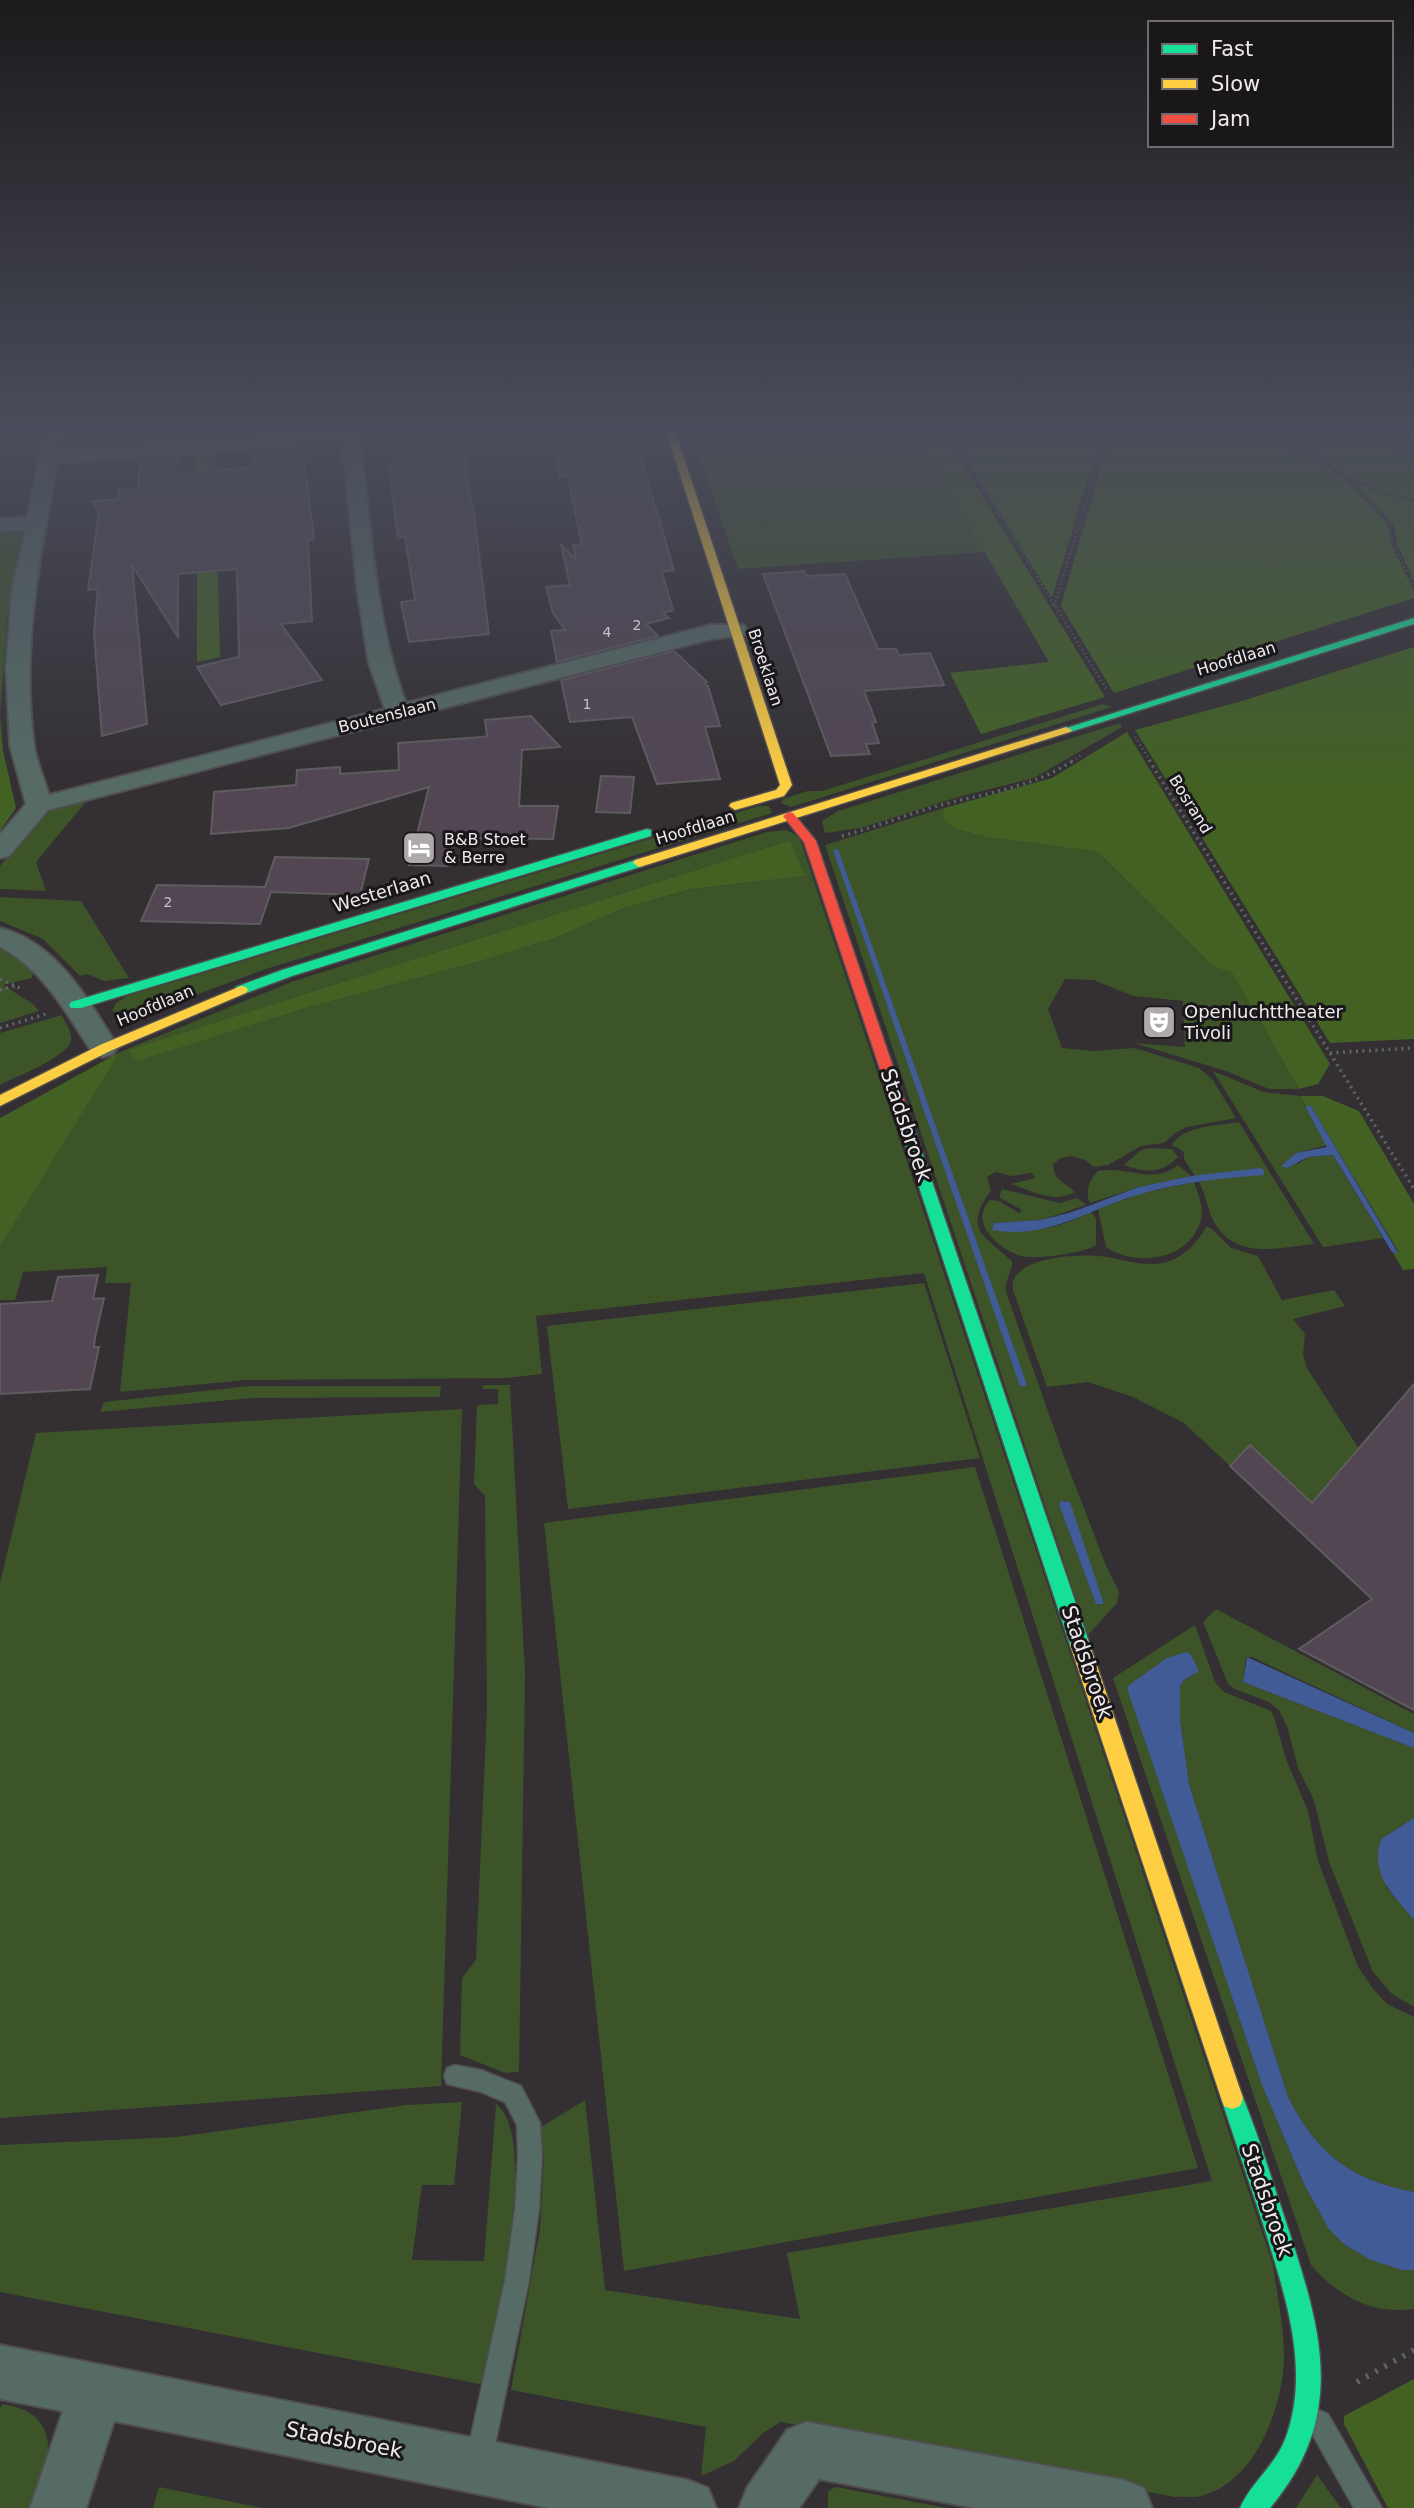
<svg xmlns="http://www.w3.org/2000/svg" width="1414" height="2508" font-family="'DejaVu Sans',sans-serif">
<rect width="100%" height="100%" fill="#332f33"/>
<path fill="#3d5429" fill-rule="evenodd" d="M690,431H914L985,552L738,569Z
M23,529L7,618L0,717V530Z
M1103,704L1112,707L791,807L781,803L783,799L808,791H822Z
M1120,723L1122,727L1034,778L955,798L861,828L825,833L822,821L838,811Z
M89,798L36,862L46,891L0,889V866L29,830L51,811Z
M759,806H769L772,813L266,969L160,1008L125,1015L112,1011L116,1003L127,996Z
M944,808L942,819L956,829L985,837L1098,852L1213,965L1232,973L1299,1089H1269L1226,1071L1134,1043L1185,1047L1183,1001L1133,996L1094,980L1065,979L1048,1009L1062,1048L1091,1051L1135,1048L1199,1068L1213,1080L1236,1118L1187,1127L1175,1133L1164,1143L1141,1146L1108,1165L1094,1167L1085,1160L1071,1156L1061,1158L1053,1164C1053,1181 1067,1183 1075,1192C1054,1204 1032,1191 1011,1184L1035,1178L1032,1173L1011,1176L996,1172L987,1177L991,1190C963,1230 983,1235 1012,1261C1013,1270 1005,1278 1006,1292L1063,1454L1107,1568L1119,1592L1117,1603L1088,1635L825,845ZM1060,1501H1067L1104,1604H1096L1059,1505Z
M786,830L799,836L1273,2265C1277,2296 1285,2331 1284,2362C1281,2411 1255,2482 1201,2496C1193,2498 1183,2496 1175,2497L781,2422L763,2433L734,2461L701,2476L706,2427L511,2390L540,2229L544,2156L538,2129L585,2100L605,2290L800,2319L787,2253L1212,2181L924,1273L536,1316L542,1374L505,1378L246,1380L120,1392L131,1283H105L107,1267L23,1272L15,1300H0V1247L120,1052L291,982L767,832ZM790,840L804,876L693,889L624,908L555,938L481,961L303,1009L138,1060L128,1050Z
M0,897L81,901L129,978L104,981L87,974L80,976L43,939L0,921Z
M0,948L16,956L33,973L32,978L3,985L33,1004L39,1011L0,1023Z
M62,1015C65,1023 73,1032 71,1041C66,1058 17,1076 0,1085V1033Z
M1213,1071L1264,1092L1300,1096L1327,1145L1296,1153L1290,1158L1298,1164L1308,1157L1333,1155L1383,1238L1323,1247Z
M1239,1122L1314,1244C1276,1248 1233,1261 1212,1218C1207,1206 1205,1193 1199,1182L1263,1169L1195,1176L1184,1159V1152L1172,1145C1183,1125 1219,1126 1239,1122Z
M1149,1148L1172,1149L1178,1157C1161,1174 1147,1173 1124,1165L1140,1151Z
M1178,1165L1191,1176L1139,1187L1090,1203C1084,1192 1090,1179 1098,1171C1128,1165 1153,1186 1178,1165Z
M1194,1182C1198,1193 1204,1208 1201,1219C1191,1260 1137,1268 1106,1247L1098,1209L1142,1193Z
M1002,1189L1060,1203L1077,1198L1086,1205L1041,1220L994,1223C1037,1233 1051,1231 1091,1212L1096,1218V1245C1086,1253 1034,1260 1021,1256C999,1250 968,1222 990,1200L999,1201L1019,1213L1022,1210L999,1197Z
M1206,1227L1211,1228L1231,1248L1258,1256L1282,1300L1334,1290L1345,1306L1293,1319L1305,1334L1303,1355L1307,1368L1359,1449L1312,1503L1250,1445L1230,1466L1184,1423L1133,1397L1088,1382L1047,1387L1013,1290C1007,1258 1074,1254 1097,1256C1120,1257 1143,1269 1166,1262C1183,1258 1198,1242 1206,1227Z
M924,1283L980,1458L568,1509L547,1326Z
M483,1385H510L525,1674L519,2072L505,2073L460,2055L462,1978L476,1960L487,1708L485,1496L474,1484L477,1405L498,1404V1389H483Z
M250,1386H441L440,1397L252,1398L100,1412L104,1402Z
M462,1409L441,2086L0,2118V1583L36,1433Z
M975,1467L1198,2168L624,2271L544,1523Z
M1216,1609L1414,1714V1733L1252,1657H1246L1243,1682L1414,1748V1818L1381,1839L1386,1887L1414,1920V2007L1392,1994L1373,1972L1329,1862L1314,1800L1298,1768L1288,1729L1279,1710L1269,1702L1235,1689L1228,1684L1203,1622Z
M1195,1625L1215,1682L1224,1692L1271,1711L1274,1717L1286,1759L1308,1811L1318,1861L1358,1967L1374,1990L1387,2004L1414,2017V2192C1351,2180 1317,2154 1288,2097L1189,1784L1180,1720V1686L1184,1680L1195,1674L1128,1686L1262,2085L1303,2182L1345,2245L1372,2260L1402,2270H1414V2309C1372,2315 1338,2296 1311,2265L1113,1678Z
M462,2102L454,2185H422L412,2260L484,2261L496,2104C541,2140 494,2326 483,2381L480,2384L0,2292V2145L177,2137L407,2105Z
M3,2404C66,2414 49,2465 36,2508H0V2408Z
M1317,2475L1341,2508H1296Z
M159,2487L263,2508H153Z
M836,2487L946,2508H828V2491Z"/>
<path fill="#426123" d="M914,431H943L1105,697L981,734L950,673L1049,662Z
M1016,431H1106L1088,478L1052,598L956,442Z
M1111,431H1247L1326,465L1344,479L1385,521L1389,529L1390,543L1414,591V598L1114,693L1061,606Z
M1253,431H1296L1318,459Z
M1301,431H1359L1414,459V500C1369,487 1327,473 1301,431Z
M214,446L220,657L197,662V448Z
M1353,483L1414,503V581L1397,544L1395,529L1391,521Z
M1414,647V1039L1330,1043L1135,730L1242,701Z
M0,717L3,750L16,808L0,831Z
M1127,732L1330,1064L1318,1084L1299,1089L1232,973L1213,966L1098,852L985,837L956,829L942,819L944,808L1052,778Z
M790,840L805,876L692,889L624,908L555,938L481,961L303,1009L137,1061L128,1050Z
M120,1052L0,1247V1118Z
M1300,1096H1323L1359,1111L1414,1204V1269L1403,1270L1393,1253L1398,1251L1311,1106H1306Z
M1414,2379V2508H1388L1344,2424V2416Z"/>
<path fill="#415b96" d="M838,849L1027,1385L1026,1386H1020L833,850Z
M1305,1106H1311L1398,1253L1392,1252L1333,1155L1308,1157L1287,1168L1281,1166L1296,1153L1327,1147Z
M1260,1168L1264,1170V1175C1223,1178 1181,1182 1141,1194C1089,1208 1050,1240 992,1230L994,1223L1041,1220L1072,1212L1139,1187L1191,1176Z
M1060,1501L1070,1502L1104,1604H1096L1059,1505Z
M1186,1652L1191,1655L1199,1671L1184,1680L1180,1686V1720L1189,1784L1288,2097C1317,2154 1351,2180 1414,2192V2270H1402L1371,2260L1345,2245L1329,2229L1303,2182L1262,2085L1128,1691V1686L1167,1658Z
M1247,1657L1414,1733V1748L1243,1682Z
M1414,1818V1920C1392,1893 1370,1876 1381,1839Z"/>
<path fill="#524653" stroke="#5f5c5f" stroke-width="2" d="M142,431H186L184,439L141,443Z
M586,431H633L674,570L662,572L673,610L663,613L669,618L646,624L658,636L557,662L551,631L565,630L553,613L546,587L570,585L561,545L576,559L573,545L582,544L567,475L560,477L552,439L587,437Z
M460,437L474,514L489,634L409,642L401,602L415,600L405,537L398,538L389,466H394L392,440Z
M303,451L314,539L308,540L312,621L281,624L322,680L221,705L197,667L239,657L237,569L178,574V637L132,565L147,724L102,736L94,632L98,589L88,590L99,513L92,501L118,499L119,490L138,488L140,459L179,456L174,473L255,467L254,455Z
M804,571L806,576L845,574L878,649H896L899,655L930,653L944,685L864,691L876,722L872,723L879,743L866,744L870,754L831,756L763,574Z
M674,651L707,682L704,683L708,686L720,726L705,727L720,779L657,784L632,717L570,722L561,680Z
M531,716L560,747L522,750L519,806H558L553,839L480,838L479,842L454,841L448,866L409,865L429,787L289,828L211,834L214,792L296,785L297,770L340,767V774L399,770L398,743L483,737L487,736L485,720Z
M601,776L634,777L630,813L596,812Z
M275,857L369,859L360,895L271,892L260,924L141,921L157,885L265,887Z
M98,1275L93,1299L104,1298L95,1338L94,1347H99L90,1389L0,1394V1304L52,1301L58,1277Z
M1414,1384V1710L1299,1649L1372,1599L1230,1466L1250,1445L1312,1503Z"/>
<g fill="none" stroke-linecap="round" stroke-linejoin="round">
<g stroke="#504e50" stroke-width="3">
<path id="lane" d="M455,2065L481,2070L521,2086L540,2123L542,2156L539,2209L529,2280L492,2459L488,2468L479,2472L470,2468L466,2459L505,2280L515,2209L518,2156L517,2125L505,2102L481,2092L447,2084L444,2076L447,2068Z
M1319,2410L1328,2414L1382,2508H1354L1306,2423L1310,2414Z"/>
</g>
<g stroke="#504e50" stroke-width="4">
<path id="street" d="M45,431H63L59,452L324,431H359C371,522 374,618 406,703L711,625H744L747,630L744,635L711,639L48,810L9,856L0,858V834L26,804L10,746L6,668L12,590L25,530L0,531V519L27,517ZM342,441L358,596L369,664L385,709L49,795C44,778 36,761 34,744C21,648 40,557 57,463Z
M1394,431H1414V443Z
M0,928C57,942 89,1001 118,1047L113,1054L103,1057L93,1054C67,1014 44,970 0,947Z
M0,2345L688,2480L708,2488L716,2508H549L114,2421L86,2508H30L63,2411L0,2399Z
M806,2422L1124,2480L1144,2488L1152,2508H976L819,2479L799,2508H739L747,2488L787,2430Z"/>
</g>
<g stroke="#504e50" stroke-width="3">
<path id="fast" d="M1414,618V624L1070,732L1060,730Z
M647,829L651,830V836L81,1008H71L69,1005L71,1002Z
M639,859L645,863L643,866L292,976L246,993H236L234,990L236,987L282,970Z
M900,1103L907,1108L1090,1645L1087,1651L1080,1653L1073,1651L1070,1645L893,1108Z
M1232,2087L1240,2090C1257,2131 1270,2174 1284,2216C1319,2323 1351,2412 1270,2508H1240C1251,2482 1276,2465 1286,2437C1311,2367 1284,2292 1263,2224C1249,2182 1235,2140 1221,2098L1224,2090Z"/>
</g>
<g stroke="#504e50" stroke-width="3">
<path id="slow" d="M666,431H675L792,785L784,796L735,810L729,806L731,803L776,790L780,785Z
M1066,727L1072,730L1070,732L643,866L639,867L633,863L635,860Z
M241,986L246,987L248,990L246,993L110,1051L0,1106V1095L100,1045Z
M1080,1637L1087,1639L1090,1645L1243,2098L1240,2106L1232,2109L1224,2106L1221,2098L1070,1645L1073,1639Z"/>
</g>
<g stroke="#504e50" stroke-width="3">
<path id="jam" d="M789,812L793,813L816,841L907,1108L905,1111L900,1113L893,1108L804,842L783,816Z"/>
</g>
<path stroke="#5f6766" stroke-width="2.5" stroke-dasharray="1 3.5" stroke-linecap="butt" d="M947,431L1107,690
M1250,431L1320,461
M1298,431C1326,473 1367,488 1414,501
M954,442L1011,431
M1347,478L1390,525L1392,543L1414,587
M1054,606L1108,431
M1135,737L1150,761
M1072,761L1081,755"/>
<path stroke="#5f6766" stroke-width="3.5" stroke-dasharray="2 4.5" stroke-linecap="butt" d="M1149,760L1414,1189
M842,836C876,827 908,814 941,805C987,793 1034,787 1074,760
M0,979L20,988
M0,990L16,986
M0,1028L46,1014
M1330,1053L1414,1048"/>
<path stroke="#5f6766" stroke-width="6" stroke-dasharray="2.5 8" stroke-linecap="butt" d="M1357,2382L1414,2350"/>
<use href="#lane" fill="#576b66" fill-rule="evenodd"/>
<use href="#street" fill="#576b66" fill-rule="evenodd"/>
<use href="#fast" fill="#16e098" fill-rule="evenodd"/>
<use href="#slow" fill="#ffcf43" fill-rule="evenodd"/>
<use href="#jam" fill="#f24e42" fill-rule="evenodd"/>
</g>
<linearGradient id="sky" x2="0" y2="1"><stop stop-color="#1c1a1c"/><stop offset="0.55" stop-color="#4a4d5b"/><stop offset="1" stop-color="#4a4d5b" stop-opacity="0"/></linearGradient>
<rect width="1414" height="782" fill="url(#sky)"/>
<defs>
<g id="hotel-square" transform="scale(1.75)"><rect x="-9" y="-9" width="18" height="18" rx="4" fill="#ada9ad" stroke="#1a171a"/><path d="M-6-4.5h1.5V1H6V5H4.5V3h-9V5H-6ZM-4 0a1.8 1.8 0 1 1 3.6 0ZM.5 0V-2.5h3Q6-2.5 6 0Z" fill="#fff"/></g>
<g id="theatre-square" transform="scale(1.75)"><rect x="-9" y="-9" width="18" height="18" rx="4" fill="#ada9ad" stroke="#1a171a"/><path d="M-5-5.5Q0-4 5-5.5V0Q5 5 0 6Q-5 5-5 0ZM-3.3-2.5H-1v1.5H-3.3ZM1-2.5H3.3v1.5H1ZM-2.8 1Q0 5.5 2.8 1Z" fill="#fff"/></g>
</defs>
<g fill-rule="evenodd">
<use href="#hotel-square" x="419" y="848"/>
<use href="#theatre-square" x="1159" y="1022"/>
</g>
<g text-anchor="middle" stroke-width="6" stroke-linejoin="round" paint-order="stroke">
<g font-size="14" fill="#c7c1c7">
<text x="637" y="630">2</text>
<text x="607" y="637">4</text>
<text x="587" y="709">1</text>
<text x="168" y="907">2</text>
</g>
<g font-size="16" fill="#eeeaee" stroke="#1a171a">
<text transform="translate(1236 658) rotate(-17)" y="6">Hoofdlaan</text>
<text transform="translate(766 667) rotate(72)" y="6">Broeklaan</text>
<text transform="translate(387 715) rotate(-14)" y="6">Boutenslaan</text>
<text transform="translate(1191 804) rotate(58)" y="6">Bosrand</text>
<text transform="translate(695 827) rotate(-17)" y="6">Hoofdlaan</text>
<text transform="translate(155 1005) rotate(-23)" y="6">Hoofdlaan</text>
</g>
<g font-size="16" fill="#eeeaee" stroke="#1a171a" text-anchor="start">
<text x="444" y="845">B&amp;B Stoet<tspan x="444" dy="18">&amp; Berre</tspan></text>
</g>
<g font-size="18" fill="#eeeaee" stroke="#1a171a">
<text transform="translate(382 892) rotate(-17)" y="6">Westerlaan</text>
</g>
<g font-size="18" fill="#eeeaee" stroke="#1a171a" text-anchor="start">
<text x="1184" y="1018">Openluchttheater<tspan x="1184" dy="21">Tivoli</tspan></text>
</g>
<g font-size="21" fill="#eeeaee" stroke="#1a171a">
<text transform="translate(906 1125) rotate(71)" y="7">Stadsbroek</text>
<text transform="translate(1087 1662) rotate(71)" y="7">Stadsbroek</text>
<text transform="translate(1267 2200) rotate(71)" y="7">Stadsbroek</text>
<text transform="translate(344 2440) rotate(11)" y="7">Stadsbroek</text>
</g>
</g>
<rect x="1148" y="21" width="245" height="126" fill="#1a171a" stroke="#6f6b6f" stroke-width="2"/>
<rect x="1162" y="44" width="35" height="10" fill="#16e098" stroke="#6f6b6f" stroke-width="2"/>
<text x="1211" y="56" font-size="21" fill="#eeeaee">Fast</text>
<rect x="1162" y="79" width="35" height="10" fill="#ffcf43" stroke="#6f6b6f" stroke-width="2"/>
<text x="1211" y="91" font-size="21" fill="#eeeaee">Slow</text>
<rect x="1162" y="114" width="35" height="10" fill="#f24e42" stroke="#6f6b6f" stroke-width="2"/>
<text x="1211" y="126" font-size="21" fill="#eeeaee">Jam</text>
</svg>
